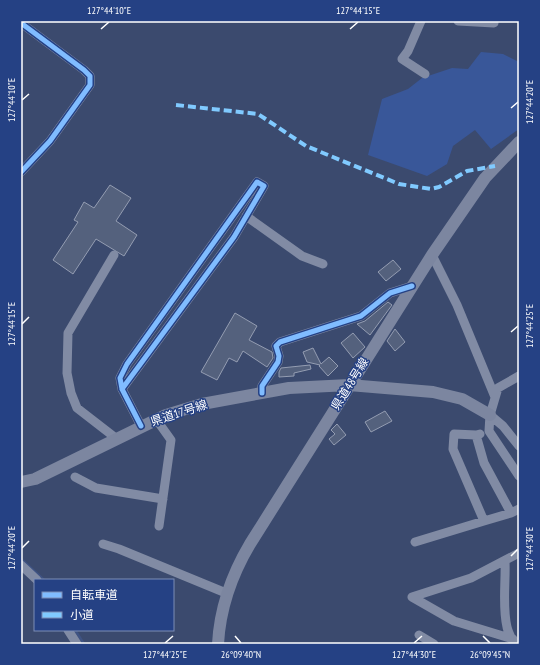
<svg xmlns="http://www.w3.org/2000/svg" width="540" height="665" font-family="'PT Sans Narrow','Noto Sans JP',sans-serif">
<rect width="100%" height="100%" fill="#3b4a6e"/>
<path fill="#395799" d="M481,52L503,54L519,62V129L491,149L475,130L453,146L447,164L427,176L368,155L382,99L408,89L422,78L452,68L468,69Z"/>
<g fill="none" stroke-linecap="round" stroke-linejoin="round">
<path stroke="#3f5383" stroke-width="2.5" d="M21,559L44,580
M75,630L84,644"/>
</g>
<path fill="#54617d" stroke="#949db2" d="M110,185L131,198L116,221L137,235L124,256L96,239L73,274L53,260L78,222L74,220L84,202L94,208Z
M393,260L401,269L386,281L378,272Z
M388,302L392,305L370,335L357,324L365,321Z
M235,313L257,326L249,340L272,352L273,358L267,367L243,351L237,362L229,358L217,380L201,372Z
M395,329L405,342L395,351L387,341Z
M353,333L365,347L353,358L341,343Z
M313,348L321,364L329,357L338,366L328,376L319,366L320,365L307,362L303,352Z
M310,365L311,369L294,373V376L279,377V372L281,368Z
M385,411L392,421L371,432L365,422Z
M337,424L346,435L334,445L329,439L335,434L331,430Z"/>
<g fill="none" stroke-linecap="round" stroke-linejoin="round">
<path stroke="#818ba4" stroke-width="9" d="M421,21L408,51L402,59L425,74
M458,21L494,23V21
M21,23L84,70L90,76V85L50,141L21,172
M246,216L302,256L323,264
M114,255L68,333L67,373L71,393L77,408L117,439
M432,255L457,305L495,397
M519,376L498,388L490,415L489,431L519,476
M122,389L234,237L264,186L257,182L127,364L120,378L122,389L141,426
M262,393V386L278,362L279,356L276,346L280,342L361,316L390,293L412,286
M490,415L503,426L519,446
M156,419L171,440L159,526
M480,434L476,435L484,463L511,513L519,509
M476,435L454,434L453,449L484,521L511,513
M75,477L96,488L163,499
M415,542L484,521
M103,544L119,549L226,593
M505,561C506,582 502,606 507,627C508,632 511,637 513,642
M21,565L37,580
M412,597L471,578L519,553
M412,597L454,621L513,639
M68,630L77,644
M419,635L434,644"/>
<path stroke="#7c86a0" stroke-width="12" d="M21,482L35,479L166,415L202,404L289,388L349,385L433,392L462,399L490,415
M218,644C220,607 231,576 250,544L432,255L485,178L519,142"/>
<path stroke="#80caff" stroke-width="4" stroke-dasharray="8 4" stroke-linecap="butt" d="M176,105L258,114L306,146L399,184L431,189L439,187L467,171L495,166"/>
<g stroke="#254184" stroke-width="8">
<path id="cycleway" d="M21,23L84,70L90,76V85L50,141L21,172
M122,389L234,237L264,186L257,182L127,364L120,378L122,389L141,426
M262,393V386L278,362L279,356L276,346L280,342L361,316L390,293L412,286"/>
</g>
<use href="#cycleway" stroke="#80bcff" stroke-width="5"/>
</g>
<path fill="none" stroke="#fff" stroke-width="1.5" d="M101,29L109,22M350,29L358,22M22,100L29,94M511,108L518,102M22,324L29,317M511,332L518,326M22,548L29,541M511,556L518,549M235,636L241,643M483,636L490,643M165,643L173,636M414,643L422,636"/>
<g text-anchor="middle" stroke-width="3" stroke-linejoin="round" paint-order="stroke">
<g font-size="12" fill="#fff" stroke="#254184">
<text transform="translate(350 384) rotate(-58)" y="4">県道48号線</text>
<text transform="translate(179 413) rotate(-18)" y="4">県道17号線</text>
</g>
</g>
<rect width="540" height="665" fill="none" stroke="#254184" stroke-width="44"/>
<rect x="34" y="579" width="140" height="52" fill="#254184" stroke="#7c8db5"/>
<rect x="42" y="592" width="20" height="6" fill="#80bcff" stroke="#7c8db5"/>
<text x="70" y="599" font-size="12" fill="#ffffff">自転車道</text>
<rect x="42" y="612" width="20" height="6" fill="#80caff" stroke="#7c8db5"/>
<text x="70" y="619" font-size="12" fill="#ffffff">小道</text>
<rect x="22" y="22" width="496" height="621" fill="none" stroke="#fff" stroke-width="1.5"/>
<g font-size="10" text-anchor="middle" fill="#fff">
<text x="109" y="14">127°44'10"E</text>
<text x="358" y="14">127°44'15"E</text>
<text transform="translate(11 100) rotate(-90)" y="4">127°44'10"E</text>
<text transform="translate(529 102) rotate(-90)" y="4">127°44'20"E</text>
<text transform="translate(11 324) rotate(-90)" y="4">127°44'15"E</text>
<text transform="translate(529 326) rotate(-90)" y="4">127°44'25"E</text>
<text transform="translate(11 548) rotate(-90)" y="4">127°44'20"E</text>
<text transform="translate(529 549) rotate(-90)" y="4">127°44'30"E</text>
<text x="165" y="658">127°44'25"E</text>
<text x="241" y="658">26°09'40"N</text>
<text x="414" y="658">127°44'30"E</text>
<text x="490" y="658">26°09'45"N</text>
</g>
</svg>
